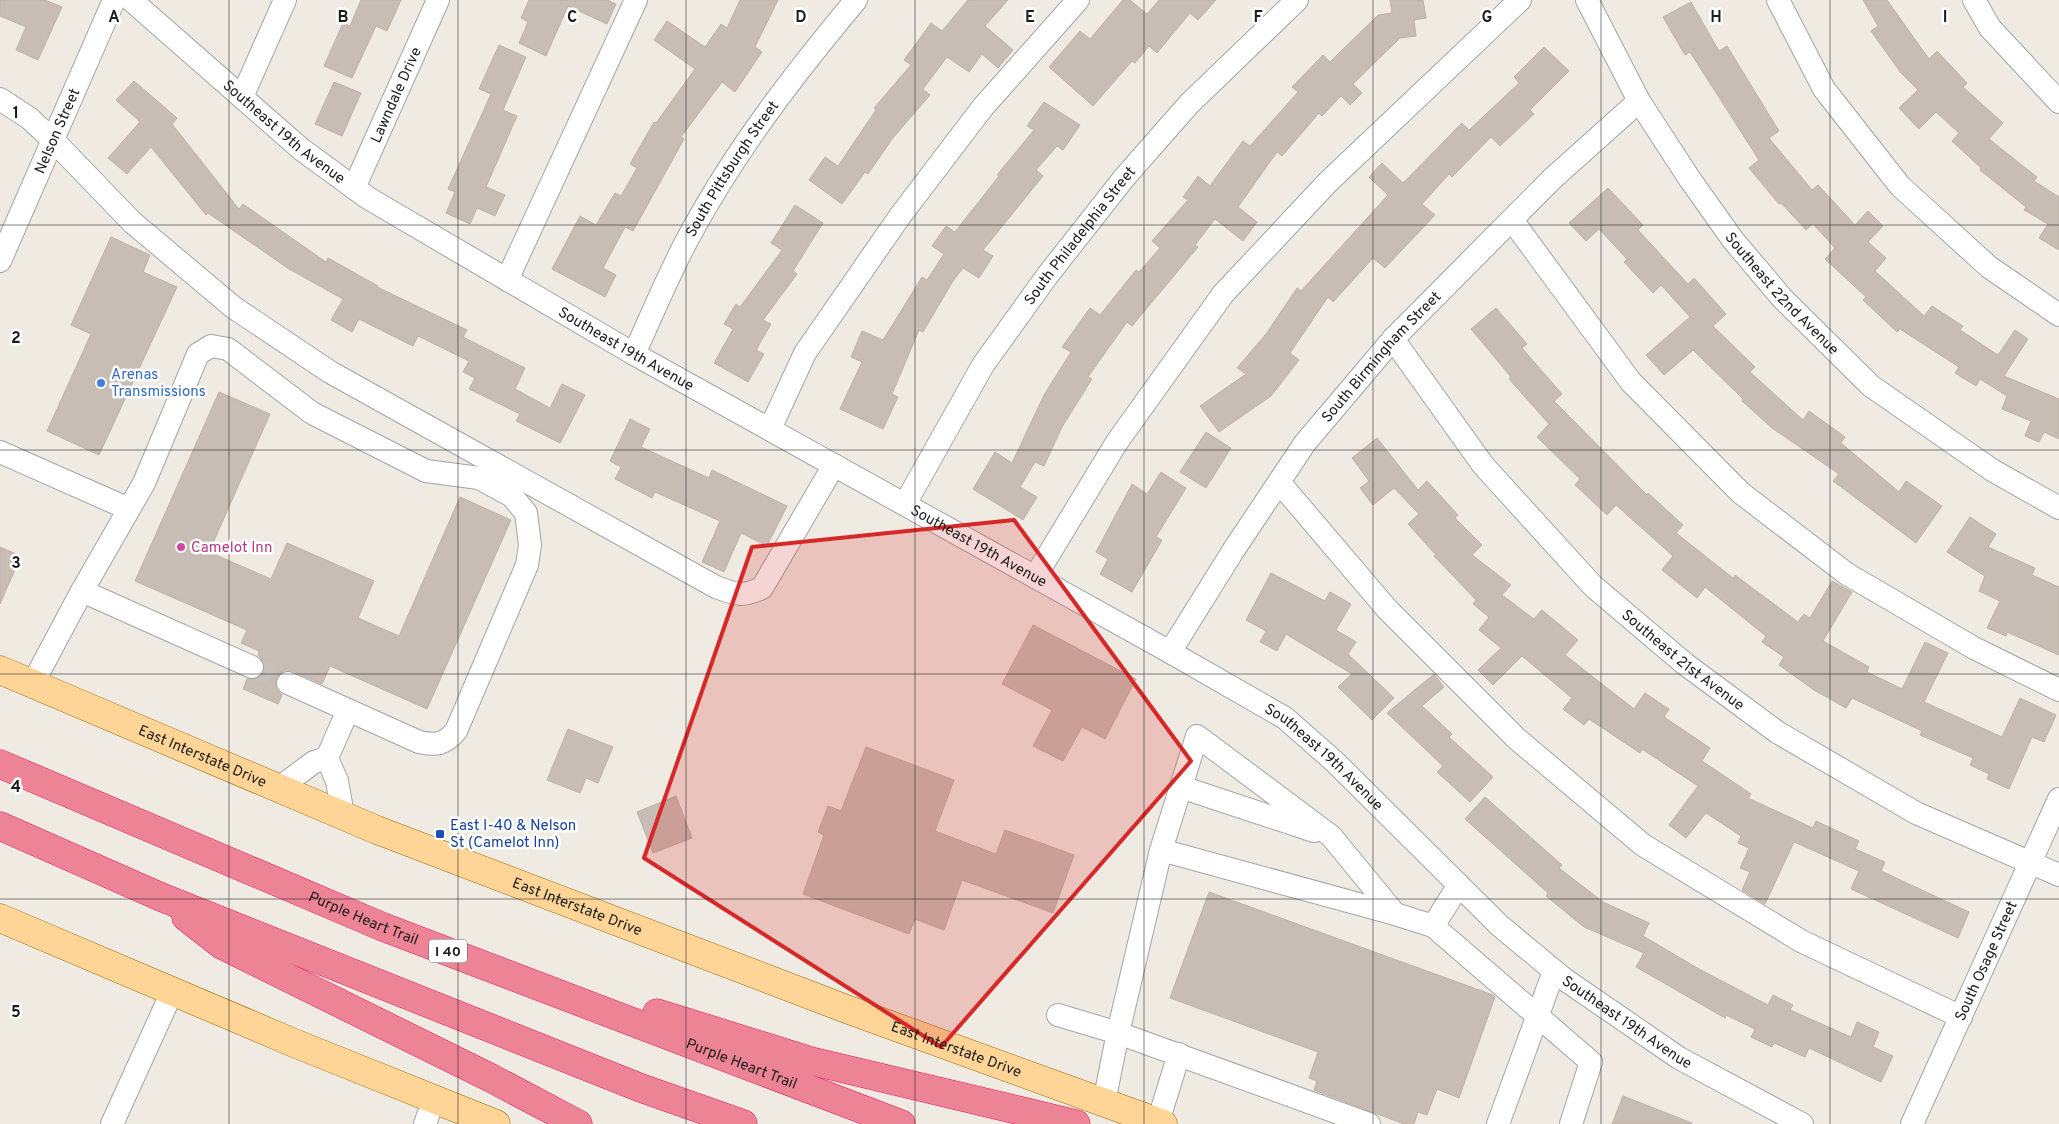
<svg xmlns="http://www.w3.org/2000/svg" width="2059" height="1124" font-family="Overpass,sans-serif">
<rect width="100%" height="100%" fill="#efebe2"/>
<path fill="#c7bdb5" stroke="#c2b1a3" d="M0,0H45L62,7L38,60L16,50L26,27L0,16Z
M361,0H401L387,31L376,26L352,78L324,66L343,23L350,26Z
M529,0H607L616,4L607,24L568,6L546,56L519,43L528,22L521,18Z
M740,0H778L755,47L762,52L735,92L722,82L681,137L684,139L633,231L625,227L603,268L616,275L605,297L552,269L580,216L596,225L615,193L621,196L637,168L630,164L654,122L656,123L695,69L654,40L667,21L705,47L721,24L727,28Z
M968,0H1008L985,26L1013,50L998,68L982,54L969,72L947,57L923,89L930,95L892,139L868,174L865,172L842,204L809,180L825,157L838,166L876,110L874,108L911,65L904,60L931,23L942,31Z
M1123,0H1130L1147,14L1159,0H1216L1198,20L1190,13L1157,53L1149,46L1135,63L1132,61L1093,106L1049,67L1080,31L1090,39Z
M1390,0H1423L1426,18L1414,20L1416,36L1400,38L1353,84L1362,93L1350,105L1341,96L1322,116L1319,113L1282,156L1277,152L1238,207L1257,222L1243,241L1215,219L1195,245L1198,247L1132,326L1127,322L1088,377L1092,379L1062,427L1044,466L1035,462L1020,487L1037,497L1023,520L973,489L995,452L1012,463L1044,395L1071,352L1062,347L1090,308L1100,315L1136,270L1139,272L1160,248L1152,241L1188,200L1183,197L1198,176L1210,186L1243,141L1250,146L1298,92L1292,87L1323,55L1330,62L1378,15L1392,13Z
M1863,0H1887L1929,59L1937,51L1967,83L1963,87L2003,123L1989,139L2037,177L2034,181L2059,197V250L2039,238L2048,224L2024,210L2026,207L1980,170L1981,168L1952,141L1959,133L1936,112L1919,129L1899,108L1918,90L1901,73L1871,31L1878,26Z
M1691,2L1719,51L1727,46L1779,131L1769,138L1812,190L1818,185L1855,225L1868,211L1883,226L1868,242L1886,258L1875,271L1924,316L1932,306L1963,326L1960,330L1998,355L2015,330L2028,339L2004,376L2059,399V439L2044,432L2039,442L2025,436L2031,421L2002,409L2007,396L1980,379L1976,386L1955,373L1959,367L1900,329L1897,332L1863,300L1866,297L1825,259L1835,248L1813,224L1806,230L1781,203L1779,204L1749,168L1759,160L1690,52L1685,55L1663,17Z
M499,45L526,57L503,110L517,116L486,187L505,195L495,216L477,208L470,224L446,213L455,192L448,189L491,94L479,89Z
M1544,47L1569,71L1530,110L1534,114L1500,146L1491,137L1452,177L1449,174L1422,204L1435,215L1385,268L1373,258L1333,302L1328,297L1290,353L1299,360L1271,396L1219,432L1200,406L1246,374L1237,368L1266,334L1297,288L1301,291L1388,195L1369,177L1382,163L1403,183L1462,123L1469,130L1519,83L1514,77Z
M134,81L177,118L172,124L239,209L243,204L326,262L328,258L378,286L377,287L467,330L463,337L525,368L515,389L550,408L562,384L585,395L560,443L516,421L520,414L469,389L475,378L463,372L469,361L418,336L413,346L359,319L352,332L331,320L343,299L289,269L208,213L206,215L151,147L127,174L108,158L140,122L116,100Z
M334,82L361,93L342,136L315,124Z
M1044,102L1080,125L1063,150L1057,146L1036,170L1043,176L983,250L993,256L979,278L963,268L953,281L923,332L919,330L892,394L898,397L883,429L840,409L862,362L851,357L862,331L883,340L922,277L927,280L944,254L932,246L946,226L955,232L999,176L997,175L1034,130L1027,126Z
M1608,188L1643,225L1638,230L1688,284L1694,278L1726,314L1713,326L1755,367L1750,372L1803,420L1809,411L1845,437L1841,443L1899,492L1906,481L1942,506L1916,543L1833,481L1839,474L1772,428L1742,401L1743,399L1693,350L1664,375L1646,355L1690,317L1661,285L1653,293L1624,262L1627,259L1599,229L1586,241L1569,223Z
M795,205L823,223L793,271L797,274L763,320L771,324L756,350L764,354L748,382L714,363L733,329L724,324L736,304L740,307L782,250L771,243Z
M111,237L150,255L143,272L177,287L99,455L47,431L91,334L71,325Z
M1496,308L1527,344L1522,348L1562,394L1554,401L1647,495L1648,493L1683,525L1676,533L1733,578L1735,575L1798,622L1804,614L1810,618L1832,581L1852,592L1823,641L1869,667L1867,672L1902,689L1925,642L1948,653L1924,702L2002,737L2020,698L2056,715L2044,742L2032,737L2009,789L1987,779L1989,774L1970,765L1973,758L1920,735L1922,731L1852,698L1846,708L1814,690L1779,665L1784,657L1762,642L1766,636L1705,587L1697,598L1662,570L1673,556L1616,505L1607,515L1575,485L1580,479L1537,437L1549,424L1509,379L1511,377L1471,329Z
M219,392L270,414L209,552L271,579L287,543L374,581L358,618L399,636L460,497L511,520L427,709L330,666L322,684L293,671L286,670L280,673L275,684L277,690L282,695L278,704L243,689L247,679L260,677L265,666L263,660L258,655L259,651L241,643L247,630L135,581Z
M630,419L650,429L641,447L709,478L712,470L787,506L767,546L741,533L724,572L702,562L720,521L655,492L652,498L615,479L621,467L610,461Z
M1206,432L1231,448L1206,488L1180,472Z
M1377,438L1418,490L1427,481L1458,515L1455,518L1482,545L1472,555L1511,585L1502,595L1534,619L1542,610L1578,640L1565,655L1634,709L1645,693L1669,709L1664,717L1710,748L1702,761L1751,794L1748,798L1813,828L1816,821L1859,841L1855,849L1885,862L1881,871L1969,912L1958,938L1851,889L1859,871L1794,842L1765,904L1742,890L1750,872L1740,868L1749,848L1738,843L1741,836L1706,813L1686,838L1669,825L1698,786L1642,749L1640,753L1589,719L1584,725L1563,709L1572,698L1522,656L1493,685L1478,670L1501,648L1479,630L1489,617L1473,604L1476,600L1434,556L1436,555L1408,524L1419,514L1394,488L1373,505L1360,488L1369,481L1352,458Z
M1161,472L1186,488L1156,537L1162,540L1132,592L1100,574L1108,559L1096,552L1132,484L1147,494Z
M1970,517L1996,534L1988,547L2035,568L2032,575L2059,587V655L2007,632L2006,636L1987,628L2000,601L1979,591L1985,576L1947,552Z
M0,547L21,556L0,604Z
M1271,573L1325,601L1330,592L1351,604L1336,630L1356,642L1348,654L1394,698L1372,720L1338,687L1352,674L1286,634L1277,651L1260,642L1266,631L1246,620Z
M1033,625L1136,679L1105,739L1082,727L1063,761L1033,746L1052,710L1002,684Z
M1434,674L1444,687L1422,706L1452,734L1449,737L1493,777L1470,802L1437,772L1443,766L1387,713Z
M568,729L613,747L598,783L586,778L580,793L547,780Z
M866,747L954,780L935,831L996,854L1005,830L1074,855L1053,913L962,880L944,930L915,919L909,934L803,894L824,835L818,832L828,806L841,811Z
M676,796L692,838L653,853L637,812Z
M1485,797L1562,865L1559,868L1603,902L1649,923L1643,936L1699,969L1768,1005L1773,995L1793,1005L1790,1010L1851,1037L1857,1022L1879,1032L1873,1047L1893,1056L1881,1082L1809,1048L1805,1057L1774,1043L1772,1047L1751,1037L1755,1029L1726,1015L1725,1018L1636,967L1644,953L1584,927L1546,896L1548,893L1465,819Z
M1209,892L1493,995L1495,997L1459,1098L1437,1089L1427,1115L1418,1112L1414,1124H1404L1314,1090L1317,1081L1309,1078L1318,1052L1170,998Z
M1623,1096L1692,1123L1691,1124H1612Z"/>
<g fill="none" stroke-linecap="round" stroke-linejoin="round">
<path stroke="#c5c2bb" stroke-width="22" stroke-dasharray="22 11" stroke-linecap="butt" d="M252,667L288,683"/>
<g stroke="#a4a4a4" stroke-width="24">
<g id="minor">
<path id="s1" d="M131,0L301,149L368,198L634,354L1170,652L1285,718L1335,762L1499,925L1564,979L1679,1058L1802,1124"/>
<path id="s2" d="M1587,0L1639,101L1689,178L1733,240L1782,298L1871,386L1992,470L2059,508"/>
<path d="M1778,0L1824,89L1900,186L1989,267L2059,315"/>
<path d="M1974,0L1990,28L2059,102"/>
<path d="M242,97L285,0"/>
<path d="M0,99L29,118L53,140L132,222L233,307L330,372L716,587C737,595 742,597 762,588L834,465"/>
<path id="s3" d="M354,188L438,0"/>
<path d="M1512,220L1631,382L1741,493L1847,574L1974,648L2059,690"/>
<path id="s4" d="M0,261L114,0"/>
<path d="M507,280L636,0"/>
<path id="s5" d="M1393,339L1483,465L1593,586L1685,664L1777,732L1916,813L2059,875"/>
<path id="s6" d="M634,354C653,313 670,270 692,231C737,148 796,72 856,0"/>
<path d="M770,429L805,353L900,216L983,107L1078,0"/>
<path d="M0,452L129,509"/>
<path d="M1279,482L1387,609L1517,739L1643,845L1801,941L1961,1017"/>
<path id="s7" d="M905,504L983,365L1047,276L1124,178L1189,104L1297,0"/>
<path d="M1035,577L1117,442L1223,294L1328,182L1520,0"/>
<path id="s8" d="M1170,652L1233,551L1305,443L1393,339L1552,179L1639,101"/>
<path d="M252,667L82,591L144,483L198,354L211,346L228,349L312,413L426,471L479,478L512,496L526,513L530,545L527,565L456,731C445,744 436,746 419,742L288,683"/>
<path d="M33,683L82,591"/>
<path d="M327,758L348,710"/>
<path d="M1181,787L1314,831"/>
<path d="M279,788L314,762L327,758L337,781L343,815"/>
<path d="M1161,850L1395,914L1331,836L1197,736L1161,850L1118,1033L1369,1124"/>
<path d="M1459,885L1433,926L1591,1062L1571,1124"/>
<path d="M1395,914L1433,926"/>
<path d="M1058,1015L1118,1033L1104,1102"/>
<path d="M1158,1122L1179,1054"/>
<path d="M112,1124L172,992"/>
<path d="M425,1124L434,1099"/>
<path d="M1498,1124L1554,971"/>
<path id="s9" d="M1912,1124L2059,799"/>
</g>
</g>
<g stroke="#966700" stroke-width="29">
<g id="major">
<path id="s10" d="M0,670L377,830L849,1010L1163,1124"/>
<path d="M0,918L294,1043L496,1124"/>
</g>
</g>
<g stroke="#e5175a" stroke-width="29">
<g id="highway">
<path id="s11" d="M0,764L383,927L901,1124"/>
<path d="M0,826L161,897L641,1088L743,1124"/>
<path d="M186,917L222,945L491,1078L578,1124"/>
<path d="M657,1013L811,1061L1076,1124"/>
</g>
</g>
<use href="#minor" stroke="#fff" stroke-width="22"/>
<use href="#major" stroke="#ffd497" stroke-width="28"/>
<use href="#highway" stroke="#ed8495" stroke-width="28"/>
</g>
<path fill="#d62828" fill-opacity="0.2" stroke="#d62828" stroke-width="4" stroke-linejoin="round" d="M1014,520L1191,761L941,1047L644,858L752,547Z"/>
<path fill="none" stroke="#1d1d1d" stroke-width="1" stroke-opacity="0.55" d="M229,0V1124M458,0V1124M686,0V1124M915,0V1124M1144,0V1124M1373,0V1124M1601,0V1124M1830,0V1124M0,225H2059M0,450H2059M0,674H2059M0,899H2059"/>
<circle fill="#3f7fe0" stroke="#fff" stroke-width="2" cx="101" cy="383" r="5"/>
<circle fill="#d1479c" stroke="#fff" stroke-width="2" cx="181" cy="547" r="5"/>
<rect fill="#1a4fb4" stroke="#fff" stroke-width="2" x="435" y="829" width="10" height="10" rx="2.5"/>
<g text-anchor="middle" stroke-width="5" stroke-linejoin="round" paint-order="stroke">
<rect fill="#fff" stroke="#616161" stroke-width="1" x="429" y="939.5" width="38" height="23" rx="4"/>
<g font-size="14" font-weight="bold" fill="#1d1d1d">
<text x="448" y="956">I 40</text>
</g>
<g font-size="15" fill="#1d1d1d" stroke="#fff">
<text dy="5" stroke="none"><textPath href="#s3" startOffset="102">Lawndale Drive</textPath></text>
<text dy="5" stroke="none"><textPath href="#s4" startOffset="142">Nelson Street</textPath></text>
<text dy="5" stroke="none"><textPath href="#s1" startOffset="202">Southeast 19th Avenue</textPath></text>
<text dy="5" stroke="none"><textPath href="#s6" startOffset="210">South Pittsburgh Street</textPath></text>
<text dy="5" stroke="none"><textPath href="#s7" startOffset="321">South Philadelphia Street</textPath></text>
<text dy="5" stroke="none"><textPath href="#s2" startOffset="354">Southeast 22nd Avenue</textPath></text>
<text dy="5" stroke="none"><textPath href="#s1" startOffset="608">Southeast 19th Avenue</textPath></text>
<text dy="5" stroke="none"><textPath href="#s8" startOffset="364">South Birmingham Street</textPath></text>
<text dy="5" stroke="none"><textPath href="#s1" startOffset="1012">Southeast 19th Avenue</textPath></text>
<text dy="5" stroke="none"><textPath href="#s5" startOffset="435">Southeast 21st Avenue</textPath></text>
<text dy="5" stroke="none"><textPath href="#s10" startOffset="220">East Interstate Drive</textPath></text>
<text dy="5" stroke="none"><textPath href="#s1" startOffset="1418">Southeast 19th Avenue</textPath></text>
<text dy="5" stroke="none"><textPath href="#s10" startOffset="624">East Interstate Drive</textPath></text>
<text dy="5" stroke="none"><textPath href="#s11" startOffset="395">Purple Heart Trail</textPath></text>
<text dy="5" stroke="none"><textPath href="#s9" startOffset="179">South Osage Street</textPath></text>
<text dy="5" stroke="none"><textPath href="#s1" startOffset="1822">Southeast 19th Avenue</textPath></text>
<text dy="5" stroke="none"><textPath href="#s10" startOffset="1029">East Interstate Drive</textPath></text>
<text dy="5" stroke="none"><textPath href="#s11" startOffset="800">Purple Heart Trail</textPath></text>
</g>
<g font-size="15" fill="#366cbe" stroke="#fff" text-anchor="start">
<text x="111" y="379">Arenas<tspan x="111" dy="17">Transmissions</tspan></text>
</g>
<g font-size="15" fill="#b23c85" stroke="#fff" text-anchor="start">
<text x="191" y="552">Camelot Inn</text>
</g>
<g font-size="15" fill="#164399" stroke="#fff" text-anchor="start">
<text x="450" y="830">East I-40 &amp; Nelson<tspan x="450" dy="17">St (Camelot Inn)</tspan></text>
</g>
</g>
<g font-size="16" text-anchor="middle" font-weight="bold" fill="#1d1d1d" stroke="#fff" stroke-width="5" stroke-linejoin="round" paint-order="stroke">
<text x="114" y="22">A</text>
<text x="343" y="22">B</text>
<text x="572" y="22">C</text>
<text x="801" y="22">D</text>
<text x="1030" y="22">E</text>
<text x="1258" y="22">F</text>
<text x="1487" y="22">G</text>
<text x="1716" y="22">H</text>
<text x="1945" y="22">I</text>
<text x="16" y="118">1</text>
<text x="16" y="343">2</text>
<text x="16" y="568">3</text>
<text x="16" y="792">4</text>
<text x="16" y="1017">5</text>
</g>
</svg>
